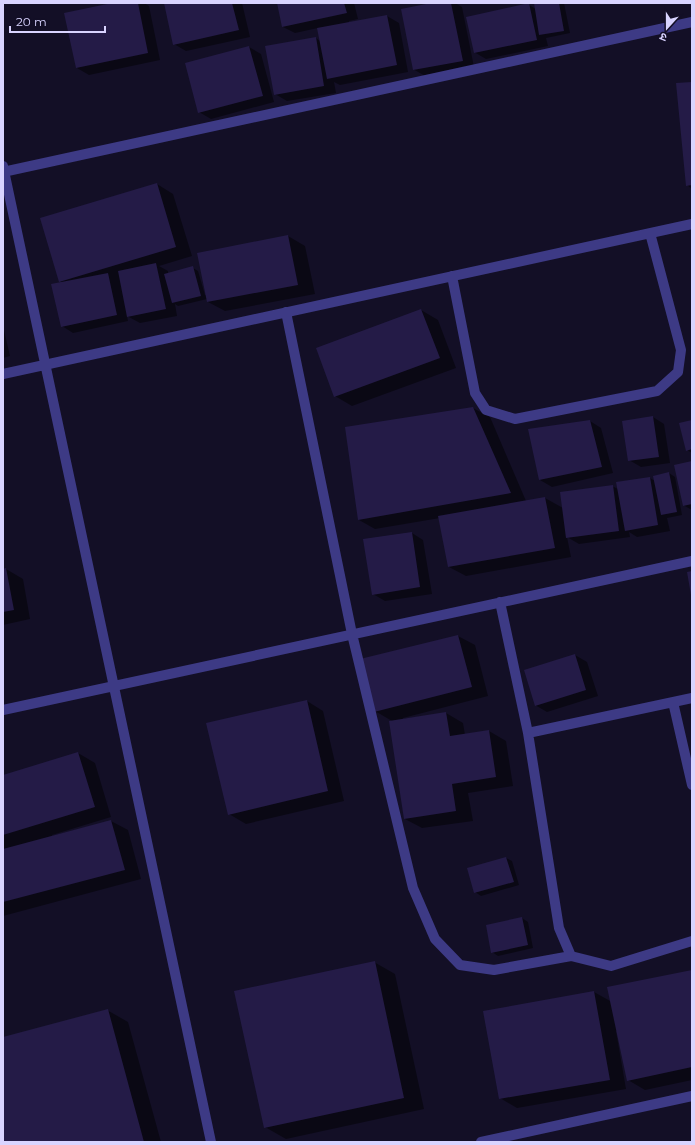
<svg xmlns="http://www.w3.org/2000/svg" width="695" height="1145" font-family="Montserrat,'Noto Sans Devanagari',sans-serif">
<rect width="100%" height="100%" fill="#130f26"/>
<path fill="#0007" d="M117,3H144L149,6L160,60L89,75L77,68Z
M165,3H242L250,37L186,51L174,44Z
M278,3H354L358,19L349,21V23L387,16L399,23L408,72L340,85L334,82L336,93L287,101L275,94L316,38L320,41L318,28L295,33L283,27Z
M436,3H455L462,7L474,67L425,76L413,69Z
M535,3H564L570,33L546,38L548,46L486,59L474,52L529,5L536,9Z
M249,47L261,54L274,102L211,119L199,112Z
M692,83V189L687,185Z
M157,184L173,194L192,256L159,266L168,271V274L193,268L198,271L205,295H207L288,236L305,246L315,294L225,311L208,302L207,299L178,306L175,304L177,316L140,323L127,316L128,321L73,333L62,326L63,283L60,281Z
M421,310L438,320L456,368L352,406L335,396Z
M3,326L10,356L3,358Z
M473,408L490,417L526,501L545,498L563,508L612,486L618,489L650,478L655,481L669,473L675,477L682,515L667,518L670,531L637,537L629,532L630,537L579,544L567,537L571,557L466,576L449,567L440,518L375,529L359,520Z
M653,417L664,424L670,463L641,467L629,460Z
M590,421L601,428L613,473L552,487L540,480Z
M692,421V453L687,450Z
M692,462V510L683,505Z
M412,533L423,540L432,594L385,601L373,594Z
M6,569L23,579L30,619L3,625V570Z
M458,636L475,645L488,696L403,718V719L446,713L463,723L465,735L489,731L506,741L513,786L468,793L473,821L422,828L405,819L392,721L375,711Z
M575,655L587,662L598,696L547,712L535,705Z
M307,701L323,711L344,801L246,824L229,814Z
M78,753L95,763L111,817L52,835V836L111,821L128,830L141,879L3,916V776Z
M506,858L512,861L519,885L481,896L475,892Z
M522,918L528,922L533,948L498,956L492,952Z
M374,962L395,974L424,1109L286,1139L265,1127Z
M692,971V1080L645,1090L628,1080L618,1031H616L626,1089L517,1108L500,1098L594,992L612,1002Z
M107,1010L128,1022L161,1142H3V1038Z"/>
<path fill="#241b47" d="M112,3H138L148,53L76,68L64,13Z
M164,3H232L239,30L173,45Z
M277,3H344L347,13L282,27Z
M431,3H451L463,61L413,70L401,9Z
M529,3L537,40L474,53L466,17Z
M534,3H559L564,31L539,35Z
M387,15L397,65L327,79L317,28Z
M316,37L324,86L274,95L265,46Z
M249,46L263,96L198,113L185,63Z
M692,82V185L686,186L676,83Z
M157,183L176,247L59,282L40,218Z
M288,235L298,285L207,302L197,253Z
M156,263L166,309L127,317L118,271Z
M193,266L201,296L172,303L164,274Z
M108,273L117,315L61,327L51,284Z
M421,309L440,358L334,397L316,348Z
M473,407L511,493L358,520L345,427Z
M653,416L659,457L628,461L622,421Z
M590,420L602,467L539,480L528,429Z
M692,420V449L686,451L679,423Z
M692,461V504L683,506L674,465Z
M669,472L677,512L661,515L653,476Z
M650,477L658,525L625,531L616,482Z
M613,485L619,531L566,538L560,492Z
M545,497L555,548L448,567L438,516Z
M412,532L420,587L372,595L363,539Z
M6,568L14,610L3,612V569Z
M692,571V595H691L687,572Z
M458,635L472,687L374,712L360,659Z
M575,654L586,690L535,706L524,670Z
M307,700L328,791L228,815L206,723Z
M446,712L450,736L489,730L496,777L452,784L456,811L404,819L389,721Z
M78,752L95,807L3,835V775Z
M111,820L125,870L3,902V849Z
M506,857L514,882L474,893L467,868Z
M522,917L528,945L491,953L486,925Z
M375,961L404,1098L264,1128L234,991Z
M692,970V1067L627,1081L607,987Z
M594,991L610,1080L499,1099L483,1011Z
M108,1009L144,1142H3V1037Z"/>
<g fill="none" stroke-linecap="round" stroke-linejoin="round">
<path stroke="#3d3a85" stroke-width="10" d="M3,166L211,1142
M3,172L692,22
M452,276L475,393L486,410L515,419L657,391L678,372L681,350L650,233
M286,312L352,634L413,888L435,939L460,965L494,970L571,956
M3,374L692,224
M500,602L528,733L559,928L571,956L611,966L692,941
M673,702L692,785
M3,710L692,561
M528,733L692,698
M481,1142L692,1096"/>
</g>
<rect width="695" height="1145" fill="none" stroke="#d9d4ff" stroke-width="8"/>
<g transform="translate(667 28) rotate(201)" stroke="#130f26" stroke-width="3" paint-order="stroke">
<path d="M0-3L7 15L0 10L-7 15Z" fill="#d9d4ff"/>
<text y="-6" font-size="11" font-weight="bold" text-anchor="middle" fill="#d9d4ff">उ</text>
</g>
<path d="M10 26v6h95v-6" fill="none" stroke="#d9d4ff" stroke-width="2"/>
<text x="16" y="26" font-size="12" fill="#d9d4ff" stroke="#130f26" stroke-width="3" paint-order="stroke">20 m</text>
</svg>
